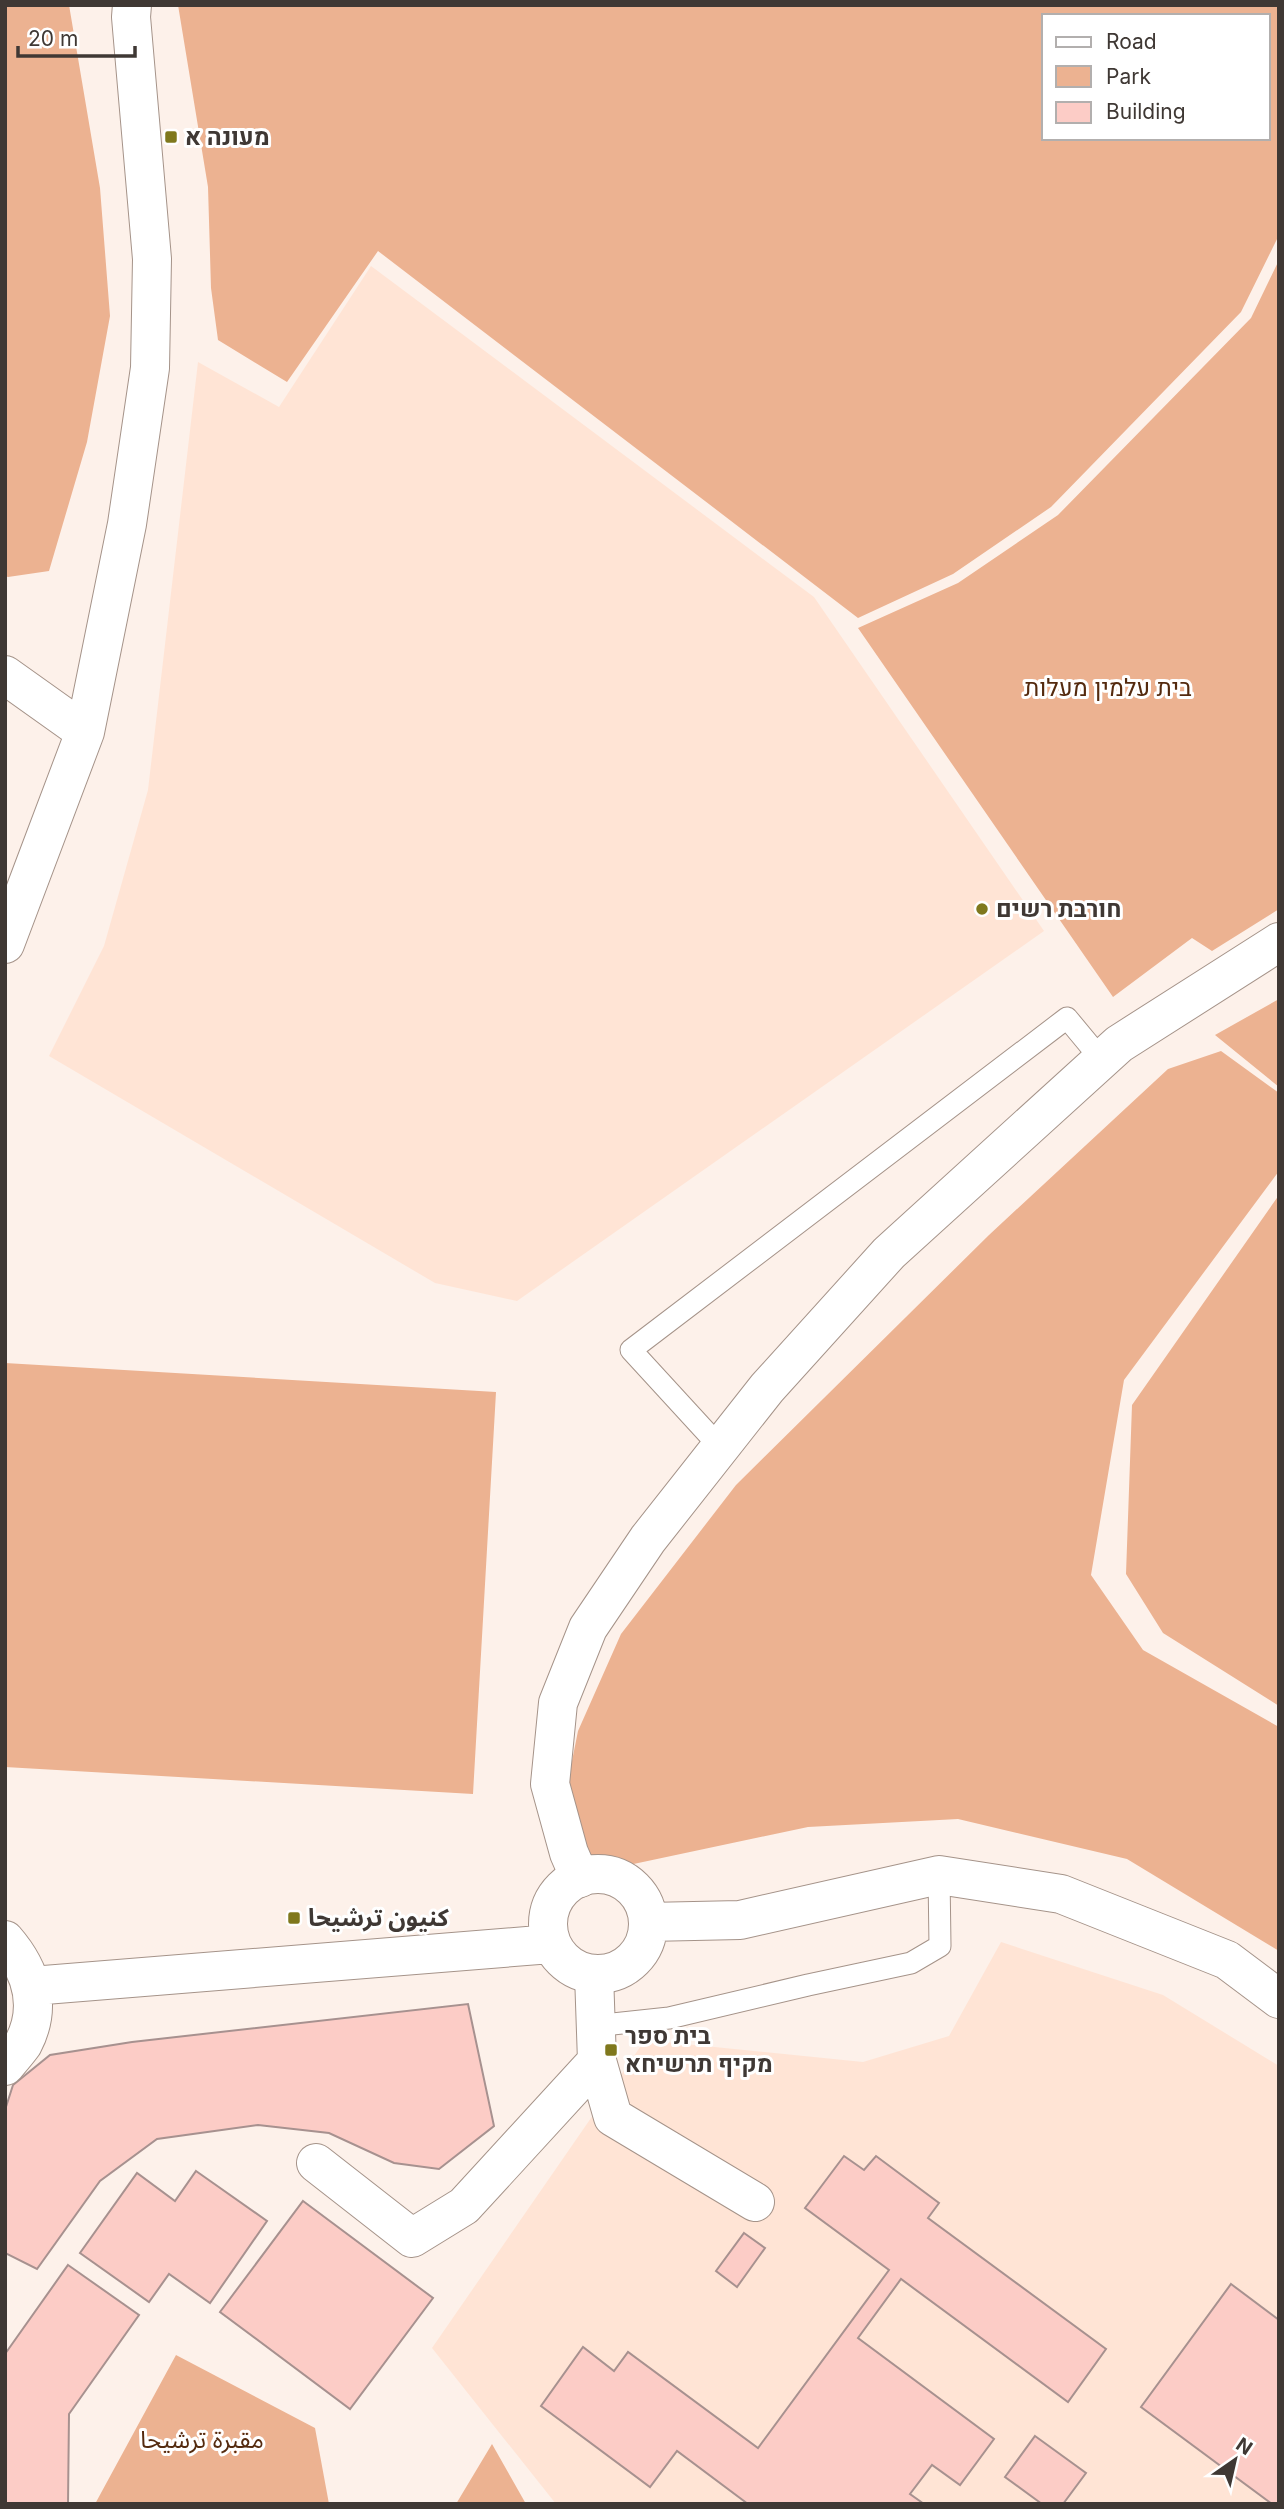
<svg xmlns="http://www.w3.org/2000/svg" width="1284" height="2509" font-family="Inter,'Noto Sans Arabic',Heebo,sans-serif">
<rect width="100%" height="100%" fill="#fdf1ea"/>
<path fill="#ffe4d5" d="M371,266L814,597L1044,931L517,1301L435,1283L49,1056L104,946L148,790L198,362L279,407Z
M1001,1942L1163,1995L1279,2066V2504H556L432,2348L645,2040L863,2062L949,2036Z"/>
<path fill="#ecb291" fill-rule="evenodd" d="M5,5H69L100,188L110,316L87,442L49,571L8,577L5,576Z
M178,5H1279V235L1241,312L1051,507L953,574L858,618L378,251L287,382L218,340L211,288L208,187ZM1044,16H1268V138H1044Z
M1279,260V909L1212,951L1192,938L1113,997L858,628L958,583L1058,515L1251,318Z
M1279,999V1087L1215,1035Z
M1221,1051L1279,1093V1171L1124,1380L1091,1575L1143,1650L1279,1727V1951L1127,1859L958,1819L808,1827L610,1869L577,1863L561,1816L578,1731L621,1634L736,1485L989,1235L1168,1069Z
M1279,1195V1706L1163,1633L1126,1574L1132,1405Z
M5,1363L496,1392L473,1794L5,1767Z
M176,2355L315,2428L329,2504H95Z
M492,2444L526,2504H456Z"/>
<path fill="#fcccc6" stroke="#a7918f" stroke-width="2" d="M468,2004L494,2126L439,2169L394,2163L329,2133L258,2125L157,2139L100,2181L37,2269L5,2253V2110L13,2085L50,2055L132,2042Z
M844,2156L864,2170L876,2156L939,2203L928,2218L1106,2349L1068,2402L901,2279L858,2338L994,2439L960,2485L932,2465L910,2494L924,2504H748L677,2451L650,2487L541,2406L583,2347L614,2371L628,2352L758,2448L889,2270L805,2208Z
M196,2171L267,2221L210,2303L169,2274L149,2302L80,2253L137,2173L175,2201Z
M303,2201L433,2298L350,2409L220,2312Z
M744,2233L765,2248L737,2287L716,2271Z
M68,2265L139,2315L69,2414L68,2504H5V2354Z
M1231,2284L1279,2320V2504H1272L1141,2407Z
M1035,2436L1086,2473L1063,2504H1042L1005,2477Z"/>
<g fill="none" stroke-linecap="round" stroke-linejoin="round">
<g stroke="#a59389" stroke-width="23">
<path id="service" d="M720,1447L631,1350L1067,1018L1101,1059
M594,2026L669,2018L808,1985L911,1963L940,1946L939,1875"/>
</g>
<g stroke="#a59389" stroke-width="40">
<path id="minor" d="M580,1878L569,1853L550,1784L558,1703L588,1628L648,1539L767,1388L889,1253L1119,1044L1279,942
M594,1974L597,2061L613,2117L755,2202
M316,2163L412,2238L464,2206L597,2061"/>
</g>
<g stroke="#a59389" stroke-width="40">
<path id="secondary" d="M5,675L85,732
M5,944L85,732L127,524L150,368L152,259L131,17L132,5
M548 1924a50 50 0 1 1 100 0a50 50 0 1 1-100 0Z
M648,1922L740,1920L939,1875L1061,1894L1227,1960L1279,1999
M5,1940C31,1970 43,2006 23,2044C18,2051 11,2059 5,2066
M32,1986L551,1944"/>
</g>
<use href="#service" stroke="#fff" stroke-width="21"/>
<use href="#minor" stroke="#fff" stroke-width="38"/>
<use href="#secondary" stroke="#fff" stroke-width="38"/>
</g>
<g fill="#7f781d" stroke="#fff" stroke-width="2.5">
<rect x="164" y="130" width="14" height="14" rx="3.5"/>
<circle cx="982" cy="909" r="7"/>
<rect x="287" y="1911" width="14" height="14" rx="3.5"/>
<rect x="604" y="2043" width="14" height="14" rx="3.5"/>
</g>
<g text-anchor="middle" stroke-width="6" stroke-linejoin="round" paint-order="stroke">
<g font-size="24" font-weight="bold" fill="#3f3834" stroke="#fff" text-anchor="start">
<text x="185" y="145">מעונה א</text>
<text x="996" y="917">חורבת רשים</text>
<text x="308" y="1926">كنيون ترشيحا</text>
<text x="625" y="2044">בית ספר<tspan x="625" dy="28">מקיף תרשיחא</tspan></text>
</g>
<g font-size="24" fill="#542a0e" stroke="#fff">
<text x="1108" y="696">בית עלמין מעלות</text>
<text x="202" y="2448">مقبرة ترشيحا</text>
</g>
</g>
<rect width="1284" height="2509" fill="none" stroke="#3f3834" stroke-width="14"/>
<rect x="1042" y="14" width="228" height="126" fill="#ffffff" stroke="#b2afae" stroke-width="2"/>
<rect x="1056" y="37" width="35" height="10" fill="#ffffff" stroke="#b2afae" stroke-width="2"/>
<text x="1106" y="49" font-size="21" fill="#3f3834">Road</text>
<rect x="1056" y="66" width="35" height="21" fill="#ecb291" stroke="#b2afae" stroke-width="2"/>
<text x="1106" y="84" font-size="21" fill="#3f3834">Park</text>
<rect x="1056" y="102" width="35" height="21" fill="#fcccc6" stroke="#b2afae" stroke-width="2"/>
<text x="1106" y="119" font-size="21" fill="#3f3834">Building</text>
<g transform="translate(1235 2460) rotate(34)" stroke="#ffffff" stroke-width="5" paint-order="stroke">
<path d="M0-5L12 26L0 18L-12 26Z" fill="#3f3834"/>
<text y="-10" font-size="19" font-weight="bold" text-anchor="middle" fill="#3f3834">N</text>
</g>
<path d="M18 46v10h117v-10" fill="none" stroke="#3f3834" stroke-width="3.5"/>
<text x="28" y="46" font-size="21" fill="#3f3834" stroke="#ffffff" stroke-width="5" paint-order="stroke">20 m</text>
</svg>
